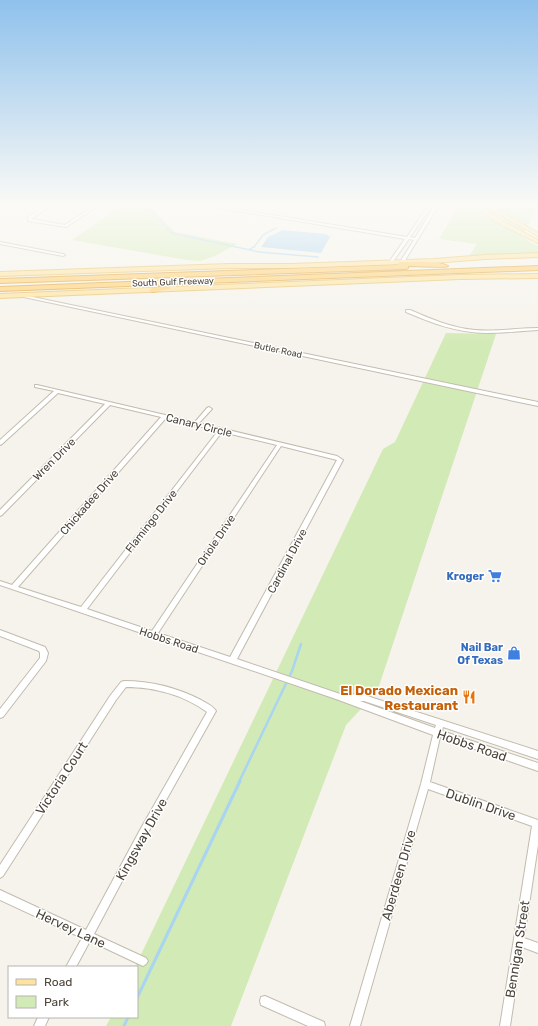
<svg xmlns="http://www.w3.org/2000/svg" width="538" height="1026" font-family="Rubik,sans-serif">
<rect width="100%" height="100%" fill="#f6f3ec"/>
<path fill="#d2eab5" d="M125,203H147L175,232L237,244L215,256L200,261L187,260L72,240Z
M460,203H538V206H536L528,226L522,237L538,246V253L470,255L477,244L439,239Z
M446,333L496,334L377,692L346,725L231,1026H106L111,1017H137V967H135L383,449L395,442Z"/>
<path fill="#a9d4f2" d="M283,230L326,234L330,237L321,253L261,247L268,237Z"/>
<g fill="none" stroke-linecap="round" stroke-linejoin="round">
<path stroke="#a9d4f2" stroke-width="1.5" d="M143,203L171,233L259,252L318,257
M250,249L254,247L263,235L276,228"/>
<path stroke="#a9d4f2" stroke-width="2.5" d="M239,782L292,671L301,644"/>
<path stroke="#a9d4f2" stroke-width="3" d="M137,998L240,781
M124,1026L128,1017"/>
<g stroke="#c2bbae" stroke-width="2">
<path id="minor" d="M3,203H8L0,208V205Z
M50,203H55L31,219L65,225L98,203H103L66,227L28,221V217Z
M189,203H198L407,237L430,203H434L410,237L415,238L436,203H440L404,262L402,263L400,262L414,240L409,239L392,263H391L389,262L405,239Z
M0,242L63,254L65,255L63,256L0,244Z
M18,294L538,402V406L19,296H18Z
M406,310H410C431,319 452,328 475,330C496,332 517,328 538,328V330C521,331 503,333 486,333C458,333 432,323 406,312Z
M35,385H37L195,422L207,408L209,407L212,409L199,423L337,456L343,460L237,659L343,695L345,694L364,695L538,751V759L443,727L442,731L538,763V771L440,737L430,782L538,820V845L524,938L538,943V953L522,947L510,1026H500L532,826L428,789L360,1026H350L421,784L433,735L336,699L154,637H151L150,636L0,585V581L12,585L161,417L110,405L2,515L0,516V510L105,404L58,393L2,444L0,445V440L54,391L35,387ZM166,418L218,431L81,607L18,587ZM222,432L277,445L152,631L87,609ZM281,446L337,460L230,657L158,633ZM360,701H364L436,725L435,728Z
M0,630L45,647L48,653L46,661L3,717L0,718V709L40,658V653L39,651L0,636Z
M124,681C151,681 178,688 201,700C206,703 213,706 216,711L146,836L94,934L146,958L148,961L146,964L143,966L90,941L76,967H66L82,938L0,900V890L86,930L140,830L207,712C184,695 154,687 126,687L116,700L3,876L0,878V865L110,696L121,682Z
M265,996L324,1022L325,1026H308L261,1005L260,1001L261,997Z
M38,1017H49L45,1026H34Z"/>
</g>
<g stroke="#e6c16a" stroke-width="2">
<path id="major" d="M469,203H474L504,222L538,240V243L500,224Z
M479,203H485L538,233V236Z
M538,253V257L485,259L434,263L291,268H229L0,276V272L229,264H291L434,259L485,255Z
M538,274V278L460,279L0,298V294L460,275Z"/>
</g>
<g stroke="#e0a43c" stroke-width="2">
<path id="highway" d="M400,262C412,262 438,260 448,266C444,268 415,266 408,266V268L406,269L0,283V279L399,265L397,264Z
M538,266V270L0,291V287Z
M168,286L170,287V289L152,292L149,290L152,288Z"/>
</g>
<use href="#minor" fill="#fff" fill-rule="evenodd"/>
<use href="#major" fill="#ffe39c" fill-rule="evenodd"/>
<use href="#highway" fill="#ffcf6e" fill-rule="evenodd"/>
</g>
<linearGradient id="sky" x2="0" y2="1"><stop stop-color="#8fc1ec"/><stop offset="0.59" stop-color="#fbfaf6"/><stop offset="1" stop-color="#fbfaf6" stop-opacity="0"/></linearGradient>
<rect width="538" height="347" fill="url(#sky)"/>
<defs>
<g id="supermarket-bare" transform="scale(1.08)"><path d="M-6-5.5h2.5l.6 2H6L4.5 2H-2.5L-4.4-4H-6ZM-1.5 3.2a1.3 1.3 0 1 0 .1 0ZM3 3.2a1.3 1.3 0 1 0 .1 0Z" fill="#3f7fe0" stroke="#fff" stroke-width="2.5" paint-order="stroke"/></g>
<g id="shop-bare" transform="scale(1.08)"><path d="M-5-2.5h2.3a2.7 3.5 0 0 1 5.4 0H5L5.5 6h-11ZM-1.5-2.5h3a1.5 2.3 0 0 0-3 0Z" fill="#3f7fe0" stroke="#fff" stroke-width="2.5" paint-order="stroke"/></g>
<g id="restaurant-bare" transform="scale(1.08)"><path d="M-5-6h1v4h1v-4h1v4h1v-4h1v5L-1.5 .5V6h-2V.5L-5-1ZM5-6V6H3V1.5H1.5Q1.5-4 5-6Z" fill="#e8710a" stroke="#fff" stroke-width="2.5" paint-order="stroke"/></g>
</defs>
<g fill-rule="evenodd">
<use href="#supermarket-bare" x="495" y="576"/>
<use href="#shop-bare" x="514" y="653"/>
<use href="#restaurant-bare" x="469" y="697"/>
</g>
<g text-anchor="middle" stroke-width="3" stroke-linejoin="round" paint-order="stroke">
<g font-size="9" fill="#4b4439" stroke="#fff">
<text transform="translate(173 282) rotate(-2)" y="3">South Gulf Freeway</text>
<text transform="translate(278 350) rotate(12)" y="3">Butler Road</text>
</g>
<g font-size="11" fill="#4b4439" stroke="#fff">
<text transform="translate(199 425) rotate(14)" y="4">Canary Circle</text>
<text transform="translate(54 459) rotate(-45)" y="4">Wren Drive</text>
<text transform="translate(89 502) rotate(-49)" y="4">Chickadee Drive</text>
<text transform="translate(151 521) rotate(-52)" y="4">Flamingo Drive</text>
<text transform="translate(216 540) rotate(-56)" y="4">Oriole Drive</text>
<text transform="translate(287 561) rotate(-62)" y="4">Cardinal Drive</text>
<text transform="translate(169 640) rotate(18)" y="4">Hobbs Road</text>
</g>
<g font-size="11" font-weight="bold" fill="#366cbe" stroke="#fff" text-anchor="end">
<text x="484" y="580">Kroger</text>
<text x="503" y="651">Nail Bar<tspan x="503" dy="13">Of Texas</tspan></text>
</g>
<g font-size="13" font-weight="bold" fill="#c56008" stroke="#fff" text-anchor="end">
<text x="458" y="695">El Dorado Mexican<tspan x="458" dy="15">Restaurant</tspan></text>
</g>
<g font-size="13" fill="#4b4439" stroke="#fff">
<text transform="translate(472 745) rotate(19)" y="5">Hobbs Road</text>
<text transform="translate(61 778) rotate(-57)" y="5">Victoria Court</text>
<text transform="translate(481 804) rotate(19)" y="5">Dublin Drive</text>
<text transform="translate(141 839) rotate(-61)" y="5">Kingsway Drive</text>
<text transform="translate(398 875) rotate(-74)" y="5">Aberdeen Drive</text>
<text transform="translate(71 928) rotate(25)" y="5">Hervey Lane</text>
<text transform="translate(517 949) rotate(-81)" y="5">Bennigan Street</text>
</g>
</g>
<rect x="8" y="966" width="130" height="52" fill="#ffffff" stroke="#b7b4b0"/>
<rect x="16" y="979" width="20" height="6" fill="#ffe39c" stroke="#b7b4b0"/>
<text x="44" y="986" font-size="12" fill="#4b4439">Road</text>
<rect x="16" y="996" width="20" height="12" fill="#d2eab5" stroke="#b7b4b0"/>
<text x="44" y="1006" font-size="12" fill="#4b4439">Park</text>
</svg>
